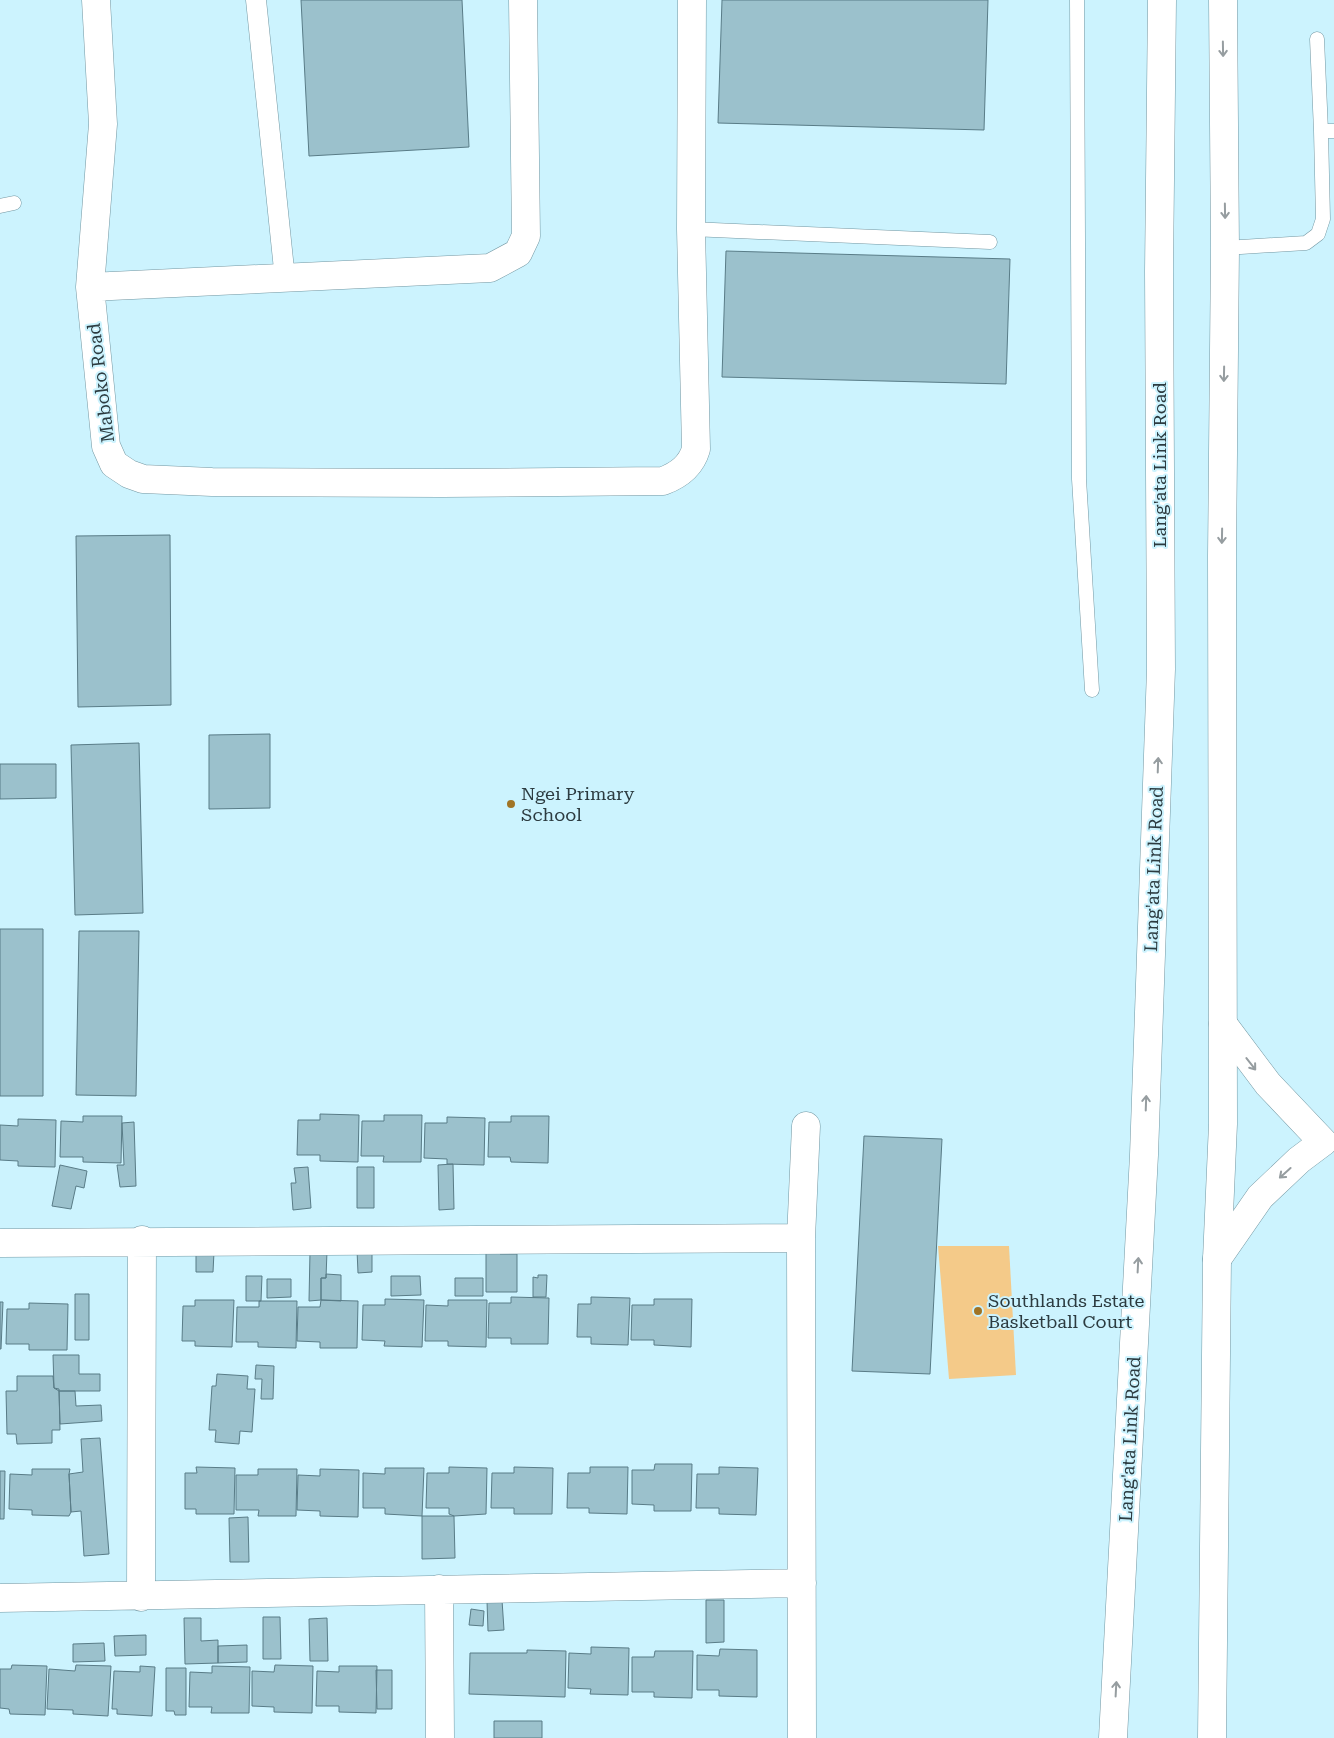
<svg xmlns="http://www.w3.org/2000/svg" width="1334" height="1738" font-family="'Roboto Serif',serif">
<rect width="100%" height="100%" fill="#ccf3fe"/>
<path fill="#f4ca89" d="M938,1246H1009L1016,1375L949,1379Z"/>
<path fill="#9bc1cc" stroke="#597c87" d="M301,0H462L469,147L309,156Z
M722,0H988L984,130L718,123Z
M726,251L1010,259L1006,384L722,377Z
M170,535L171,705L78,707L76,536Z
M270,734V808L209,809V735Z
M139,743L143,913L75,915L71,745Z
M0,764H56V798L0,799Z
M0,929H43V1096H0Z
M79,931H139L136,1096L76,1095Z
M320,1114L359,1115L358,1162L320,1161V1155H297L298,1120H320Z
M384,1115H422L421,1162H383L384,1156H361L362,1121H384Z
M83,1116H122L121,1163L83,1162V1157H60L61,1121L83,1122Z
M511,1116H549L548,1163L511,1162L510,1157H488L489,1122H511Z
M447,1117L485,1118L484,1165L447,1164V1159L424,1158L425,1123H447Z
M18,1119L56,1120L55,1167L18,1166V1161L0,1160V1125L18,1126Z
M134,1122L136,1186L120,1187L117,1165H124L122,1123Z
M864,1136L942,1139L930,1374L852,1371Z
M453,1164L454,1209L439,1210L438,1165Z
M60,1165L87,1171L84,1188L76,1186L71,1209L52,1206Z
M308,1167L311,1208L293,1210L291,1183H296L294,1168Z
M357,1167H374V1208H357Z
M372,1249V1272L358,1273L357,1250Z
M486,1249L500,1250V1254H517V1292H486Z
M327,1251L326,1278H321V1300L309,1301L310,1252Z
M196,1252H214L213,1272H196Z
M326,1274L341,1275V1301L321,1300V1278H326Z
M538,1275H547L546,1297H533V1277L538,1278Z
M246,1276H262L261,1301H246Z
M391,1276H420L421,1295L391,1296Z
M455,1278H483V1296H455Z
M267,1279H291V1297L267,1298Z
M75,1294H89V1340H75Z
M511,1297L549,1298L548,1344H511V1338H488L489,1303H511Z
M591,1297L630,1298L628,1345L591,1344V1337H577L578,1304H591Z
M385,1299L424,1300L422,1347L384,1346L385,1341L362,1340L363,1305H385Z
M654,1299H692L691,1347L654,1345V1340H631L632,1305H654Z
M195,1300H234L232,1347L195,1346V1341H182L183,1306H195Z
M321,1300L358,1301L357,1348H320V1342L297,1341L298,1307H320Z
M448,1300H487L486,1347L448,1346V1341H425L426,1305L448,1306Z
M259,1301H297L296,1348L258,1347V1342H236L237,1307H259Z
M0,1302H3L1,1349H0Z
M29,1303L68,1304L67,1350H29V1344H6L7,1309H29Z
M53,1355H79V1374H100V1391H59L54,1388Z
M256,1365L274,1366L273,1399H261L262,1379H255Z
M217,1374L248,1376L247,1389H255L252,1432L240,1431L239,1444L215,1442L216,1430H209L212,1386H216Z
M17,1376H53L54,1388L59,1389L60,1430H52V1443L17,1444L16,1434H7L6,1391H17Z
M59,1391H75L76,1406L101,1405L102,1421L60,1424Z
M100,1438L109,1554L84,1556L81,1511L71,1512L69,1474L83,1472L81,1439Z
M655,1464H692L691,1511H654V1505L632,1504V1470H654Z
M196,1467L235,1468L234,1514H196V1509H185V1473H197Z
M449,1467L487,1468L486,1514L454,1516L449,1514V1508H426L427,1473H449Z
M514,1467L553,1468L552,1514H514V1508H491L492,1473H514Z
M590,1467H628L627,1514L589,1513V1508H567L568,1473H590Z
M719,1467L758,1468L756,1515L719,1514V1508H696L697,1474H719Z
M385,1468H424L422,1516L385,1514V1508H363V1473L385,1474Z
M32,1469H70L69,1474L71,1512L69,1516L32,1515V1510L9,1509L10,1474L32,1475Z
M258,1469H297L296,1516H258L259,1510H236V1475H258Z
M320,1469L359,1470L358,1517L320,1516V1511L297,1510L298,1475L320,1476Z
M0,1471H5L4,1519H0Z
M422,1516H454L455,1558L422,1559Z
M248,1517L249,1562H230L229,1518Z
M502,1600L504,1630L488,1631L487,1601Z
M706,1600H724V1642L706,1643Z
M471,1609L484,1611L483,1626L469,1625Z
M263,1617H280L281,1659H263Z
M184,1618H201V1641L218,1640V1663L185,1664Z
M327,1618L328,1661H310L309,1619Z
M146,1635V1655L115,1656L114,1636Z
M104,1643L105,1661L73,1662V1644Z
M247,1645V1662L218,1663V1646Z
M591,1647L629,1648L628,1695L590,1694L591,1689L568,1688L569,1653L591,1654Z
M720,1649L757,1650V1697L719,1696V1690H697V1655L719,1656Z
M527,1650L566,1651L565,1697L469,1694L470,1653H527Z
M655,1651H693L692,1698L654,1697V1692H632V1657H654Z
M12,1665L47,1666L45,1715L10,1714L9,1709L0,1708V1669H11Z
M76,1665L111,1666L108,1716L73,1714V1710L47,1709L49,1669L75,1671Z
M275,1665L313,1666L312,1713L274,1712V1707L252,1706V1671L274,1672Z
M140,1666L155,1667L152,1716L117,1714V1709H112L114,1671L140,1672Z
M212,1666L250,1667L249,1713H211L212,1707H189L190,1672L212,1673Z
M339,1666H377L376,1713L339,1712V1706H316L317,1671L339,1672Z
M166,1668H186V1715H175L174,1711H166Z
M376,1670H392V1709H377Z
M494,1721H542V1738H494Z"/>
<g fill="none" stroke-linecap="round" stroke-linejoin="round">
<g stroke="#7397a2" stroke-width="15">
<path id="service" d="M1077,0L1079,479L1092,690
M1317,39L1321,131
M0,206L14,203
M691,229L990,242
M1225,248L1306,243L1318,234L1323,219L1321,131H1334"/>
</g>
<g stroke="#7397a2" stroke-width="21">
<path id="pedestrian" d="M256,0L285,279"/>
</g>
<g stroke="#7397a2" stroke-width="29">
<path id="minor" d="M96,0L103,124L90,287L106,446L114,464L129,474L143,479L212,482L442,483L663,481C679,475 691,466 696,449L691,229L692,0
M90,287L490,268L518,253L526,236L523,0
M1223,1024L1268,1084L1323,1142
M0,1243L801,1238
M1217,1259L1260,1197L1299,1160L1323,1142
M439,1589L440,1738
M141,1597L142,1240
M0,1598L802,1583
M802,1738L801,1238L806,1126"/>
</g>
<g stroke="#7397a2" stroke-width="29">
<path id="secondary" d="M1113,1738L1144,1155L1161,669L1159,271L1162,0
M1212,1738L1217,1259L1223,1124L1222,556L1225,248L1223,0"/>
</g>
<use href="#service" stroke="#fff" stroke-width="14"/>
<use href="#pedestrian" stroke="#fff" stroke-width="20"/>
<use href="#minor" stroke="#fff" stroke-width="28"/>
<use href="#secondary" stroke="#fff" stroke-width="28"/>
</g>
<defs><path id="oneway-shaft" d="M-6 0H5M1.5-3L5.5 0L1.5 3" fill="none" stroke-width="1.6" stroke-linecap="round" stroke-linejoin="round" transform="scale(1.25)"/></defs>
<g stroke="#969da0">
<use href="#oneway-shaft" transform="translate(1223 49) rotate(89)"/>
<use href="#oneway-shaft" transform="translate(1225 211) rotate(89)"/>
<use href="#oneway-shaft" transform="translate(1224 374) rotate(91)"/>
<use href="#oneway-shaft" transform="translate(1222 536) rotate(91)"/>
<use href="#oneway-shaft" transform="translate(1158 765) rotate(-88)"/>
<use href="#oneway-shaft" transform="translate(1251 1064) rotate(52)"/>
<use href="#oneway-shaft" transform="translate(1146 1103) rotate(-88)"/>
<use href="#oneway-shaft" transform="translate(1285 1173) rotate(138)"/>
<use href="#oneway-shaft" transform="translate(1138 1265) rotate(-87)"/>
<use href="#oneway-shaft" transform="translate(1116 1689) rotate(-87)"/>
</g>
<g fill="#a07425" stroke="#ccf3fe" stroke-width="2">
<circle cx="511" cy="804" r="5"/>
<circle cx="978" cy="1311" r="5"/>
</g>
<g text-anchor="middle" stroke-width="4" stroke-linejoin="round" paint-order="stroke">
<g font-size="18" fill="#2c3b40" stroke="#ccf3fe">
<text transform="translate(101 383) rotate(-97)" y="6">Maboko Road</text>
<text transform="translate(1160 465) rotate(-90)" y="6">Lang'ata Link Road</text>
<text transform="translate(1154 869) rotate(-88)" y="6">Lang'ata Link Road</text>
<text transform="translate(1130 1439) rotate(-87)" y="6">Lang'ata Link Road</text>
</g>
<g font-size="18" fill="#2c3b40" stroke="#ccf3fe" text-anchor="start">
<text x="521" y="800">Ngei Primary<tspan x="521" dy="21">School</tspan></text>
<text x="988" y="1307">Southlands Estate<tspan x="988" dy="21">Basketball Court</tspan></text>
</g>
</g>
</svg>
